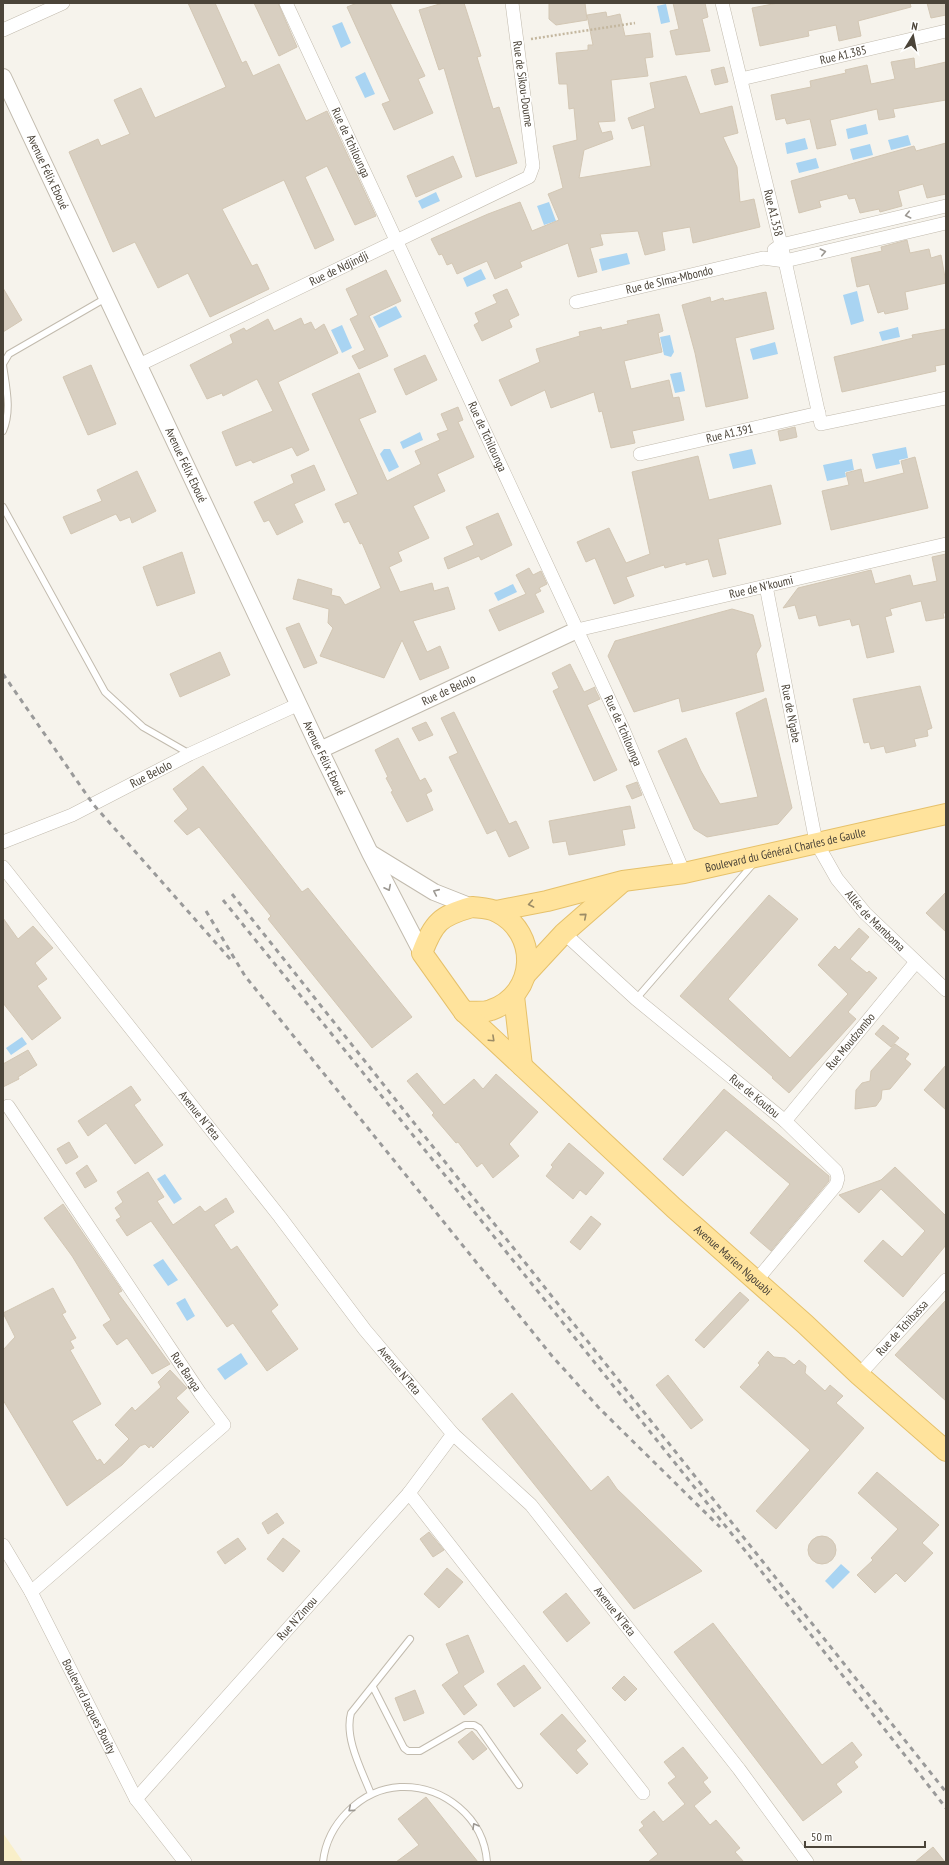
<svg xmlns="http://www.w3.org/2000/svg" width="949" height="1865" font-family="'PT Sans Narrow',sans-serif">
<rect width="100%" height="100%" fill="#f6f3ec"/>
<path fill="#f9efc9" d="M3,1833L23,1862H3Z"/>
<path fill="#a9d4f2" d="M666,4L670,22L661,24L657,6Z
M342,22L351,43L341,48L332,26Z
M365,72L375,94L365,98L355,77Z
M866,124L868,134L848,139L846,129Z
M908,135L911,145L891,150L888,140Z
M805,138L808,149L787,154L785,143Z
M870,144L873,155L853,160L850,149Z
M816,158L819,168L799,173L796,163Z
M436,192L440,201L422,209L418,201Z
M549,202L556,221L544,225L537,206Z
M627,253L630,264L602,271L599,259Z
M481,269L486,279L467,287L463,278Z
M857,291L864,321L851,325L843,295Z
M396,306L402,317L379,328L373,317Z
M342,325L352,348L342,353L331,330Z
M898,327L900,337L882,341L879,332Z
M670,335L674,352L671,357L664,355L660,337Z
M775,342L778,354L753,360L750,349Z
M681,372L685,391L675,393L670,374Z
M420,432L423,440L403,449L400,442Z
M906,447L908,458L899,460L900,464L876,469L872,454Z
M384,449H390L399,467L389,472L380,454Z
M752,449L756,464L733,469L729,454Z
M852,459L854,470L845,472L846,477L827,481L823,465Z
M513,584L517,592L498,601L494,593Z
M22,1037L27,1044L11,1055L6,1048Z
M165,1174L182,1199L174,1204L157,1179Z
M163,1259L178,1280L168,1286L153,1265Z
M185,1298L195,1316L187,1321L176,1303Z
M241,1353L248,1364L225,1380L217,1369Z
M841,1564L850,1572L833,1589L825,1581Z"/>
<path fill="#d8cfc1" stroke="#d3c7b4" d="M188,3H215L242,63L246,61L253,76L279,64L306,121L327,111L376,216L355,225L327,166L305,177L334,240L315,249L284,180L222,209L252,266L257,264L269,289L210,317L188,273L158,288L135,242L113,252L69,152L98,139L101,146L130,134L114,100L141,88L155,118L226,87Z
M254,3H278L297,47L279,56Z
M357,3H390L425,76L418,79L433,113L394,130L382,104L390,101L347,7Z
M443,3H464L481,56L477,57L493,109L499,107L517,163L476,177L444,68L439,70L419,10Z
M549,3H585L587,20L556,25L549,19Z
M673,3H705L708,17L702,19L710,51L676,55L670,31L679,29Z
M778,3H910L911,7L858,21L861,36L839,41L836,25L808,31L809,36L760,46L752,8Z
M927,3H946V15L931,18Z
M606,12L607,17L620,14L625,36L650,33L653,57L645,58L648,76L611,80L615,121L598,122L602,133L611,131L613,139L584,150L579,178L651,166L644,125L632,129L628,118L655,108L650,83L686,76L700,114L732,106L738,133L723,137L737,167L740,202L754,199L760,227L693,243L690,227L662,232L665,250L645,255L638,231L600,234L603,245L590,248L597,272L578,277L568,243L520,262L522,267L495,279L487,261L457,274L452,263L447,265L442,254L439,255L431,239L488,214L520,202L532,231L559,220L548,194L563,188L553,146L577,140L574,108L569,109L567,84H559L556,53L588,50V45H593L587,15Z
M914,58L915,69L946,62V100L893,109L895,117L879,120L877,109L830,120L836,145L817,149L810,119L787,124L785,118L776,120L771,95L811,87L810,81L846,73L845,70L867,65L871,84L895,79L891,62Z
M724,67L728,82L715,85L711,70Z
M946,143V194L927,198L923,184L898,191L902,206L880,212L879,209L860,213L855,198L849,199L847,194L819,201L821,207L799,213L791,181L914,146L916,151Z
M453,156L462,177L416,197L407,176Z
M907,240L910,253L929,249L931,258L941,255L946,283L905,292L908,309L885,314L884,311L878,313L869,284L857,287L851,258L882,251L881,247Z
M386,270L401,301L369,316L388,356L359,369L352,356L365,350L350,319L358,315L346,289Z
M3,288L22,320L3,332Z
M507,289L519,315L509,320L512,327L482,341L474,325L479,322L475,313L497,303L493,295Z
M766,292L774,329L735,338L748,398L706,407L695,353L682,305L710,297L711,302L723,298L724,301Z
M659,314L663,331L658,333L662,352L624,361L631,389L669,380L673,398L679,397L684,420L632,431L635,443L611,448L602,411L599,412L594,392L551,408L545,390L511,406L499,380L540,362L536,349L580,336L579,332L601,327L602,330L628,324L627,321Z
M301,318L304,325L311,322L315,330L324,324L338,353L278,382L309,450L297,456L292,447L253,463L251,460L236,466L222,432L273,411L257,379L223,396L222,393L207,399L190,365L233,343L230,335L244,328L246,331L268,319L274,331Z
M946,329V364L935,366L936,371L842,392L834,357L913,338L912,335Z
M425,355L437,380L406,395L394,369Z
M91,365L116,424L88,435L63,377Z
M359,373L376,412L359,419L387,481L421,464L415,451L440,440L437,434L448,430L441,414L458,407L463,420L458,422L474,457L437,474L445,491L413,506L429,538L398,552L402,561L389,567L400,592L432,583L434,591L448,587L455,609L413,621L427,652L440,646L449,668L420,680L402,640L384,678L320,656L333,628L328,623L329,609L293,599L298,579L332,589L331,595L340,597L345,605L381,588L362,543L360,544L349,521L344,523L335,504L358,494L312,394Z
M795,427L797,437L780,441L778,431Z
M698,456L709,500L771,485L781,524L718,539L726,574L713,577L708,559L686,565V562L665,568L664,565L626,577L634,596L614,604L595,558L586,562L577,542L609,528L626,563L650,554L632,472Z
M915,457L928,508L831,530L822,491L849,485L846,473L861,469L864,483L904,473L901,461Z
M314,465L325,490L294,504L303,522L277,535L269,520L264,522L254,502L294,483L291,475Z
M137,471L156,511L132,523L130,517L120,521L116,514L71,534L63,517L102,501L97,490Z
M498,513L512,545L481,560L479,556L448,569L444,558L474,545L466,527Z
M182,552L195,593L157,606L143,567Z
M946,554V613H943L944,618L926,621L921,601L890,609L892,615L885,617L894,652L867,658L859,624L852,626L850,619L819,626L816,615L799,619L795,605L783,608L798,588L871,570L875,584L910,575L913,586L937,581L932,557Z
M529,568L533,575L541,571L547,584L539,588L541,591L535,594L544,612L499,631L489,610L526,594L516,575Z
M732,609L753,615L761,646L756,654L764,691L682,712L679,698L634,712L608,656L615,641Z
M299,623L317,663L304,668L286,628Z
M220,652L230,675L180,697L170,674Z
M570,664L584,692L595,687V689L600,699L587,705L617,770L594,781L553,691L559,688L552,673Z
M920,686L932,728L927,730L928,736L914,739L916,746L886,753L884,746L871,749L869,742L864,743L853,699Z
M766,698L792,808L778,824L707,837L694,829L658,751L686,738L701,771L720,804L758,797L736,713Z
M454,712L509,824L516,821L529,848L509,857L496,830L487,834L449,757L458,753L441,718Z
M426,722L433,735L419,741L412,728Z
M398,738L420,781L425,778L432,791L426,794L433,810L407,822L391,792L393,791L386,778L388,777L375,750Z
M203,766L302,892L308,888L412,1017L372,1048L268,919L271,916L199,827L187,835L174,821L188,809L173,789Z
M637,782L642,795L632,799L626,786Z
M630,806L635,828L622,830L625,845L569,855L566,841L553,843L549,821Z
M946,892V932L926,913Z
M769,895L798,919L728,999L790,1058L848,994L818,965L835,946L839,950L859,928L869,937L850,959L867,973L869,971L877,978L848,1012L856,1019L789,1093L772,1078L773,1077L680,996Z
M3,918L18,939L33,926L53,948L35,963L47,979L37,986L61,1018L32,1040L3,1003Z
M883,1025L899,1038L891,1047L875,1034Z
M895,1044L909,1054L905,1059L911,1064L890,1089L882,1090L881,1099L876,1106L855,1109L856,1090L862,1083L870,1081L871,1071Z
M28,1050L37,1065L18,1077L19,1079L3,1087V1064Z
M946,1065V1110L924,1090Z
M417,1073L444,1105L474,1079L483,1089L496,1074L538,1112L509,1144L519,1156L493,1178L482,1163L477,1167L458,1142L456,1143L432,1115L434,1113L407,1081Z
M131,1086L141,1100L134,1105L163,1145L135,1164L106,1123L88,1136L78,1121Z
M724,1089L829,1176V1181L771,1251L750,1233L790,1184L726,1130L683,1176L663,1159Z
M69,1142L78,1157L66,1164L57,1149Z
M569,1143L604,1173L586,1195L580,1190L573,1199L546,1176L553,1167L551,1165Z
M87,1165L97,1181L85,1188L76,1173Z
M895,1167L946,1216V1245L903,1297L864,1261L883,1240L902,1257L925,1231L881,1189L859,1213L839,1195L881,1180Z
M148,1172L164,1197L157,1201L173,1225L200,1206L205,1212L226,1198L234,1212L214,1225L231,1250L237,1246L278,1305L271,1311L298,1349L267,1371L233,1323L227,1327L151,1221L127,1236L116,1220L121,1217L115,1208L123,1202L117,1192Z
M63,1204L119,1286L122,1291L118,1293L170,1364L152,1374L127,1338L117,1345L103,1325L111,1320L72,1256L44,1218Z
M591,1216L601,1224L580,1250L570,1242Z
M53,1288L66,1312L62,1314L76,1338L70,1341L74,1348L70,1350L101,1404L72,1421L97,1461L100,1459L104,1465L129,1439L115,1425L132,1407L135,1411L161,1387L158,1382L170,1370L187,1388L176,1398L189,1412L153,1448L151,1445L149,1448L145,1444L140,1446L122,1465L67,1506L3,1400V1350L15,1337L3,1313Z
M740,1292L749,1300L704,1348L695,1340Z
M946,1300V1401L895,1355Z
M768,1351L774,1357L785,1358L794,1365L799,1360L806,1366L805,1373L825,1391L830,1385L843,1396L836,1403L864,1428L776,1529L756,1511L810,1450L740,1387L760,1365L758,1363Z
M668,1375L703,1420L691,1429L656,1385Z
M512,1393L591,1491L608,1476L617,1489L702,1571L634,1609L482,1419Z
M877,1472L939,1525L922,1543L933,1553L905,1582L896,1573L875,1593L857,1575L873,1560L871,1558L898,1529L858,1493Z
M277,1513L284,1523L268,1534L262,1523Z
M429,1532L444,1550L433,1557L420,1539Z
M808 1550a14 14 0 1 1 28 0a14 14 0 1 1-28 0Z
M238,1538L246,1549L225,1564L217,1552Z
M283,1538L300,1551L283,1572L267,1559Z
M447,1568L463,1582L439,1608L424,1594Z
M566,1593L590,1623L567,1642L543,1612Z
M713,1623L822,1765L852,1742L862,1755L854,1762L858,1767L836,1784L842,1792L803,1821L674,1652Z
M468,1635L484,1672L463,1686L477,1705L464,1715L442,1685L459,1673L446,1644Z
M524,1665L541,1688L514,1707L497,1684Z
M624,1676L637,1689L625,1701L612,1688Z
M415,1690L424,1713L404,1721L395,1698Z
M562,1714L586,1741L576,1750L588,1764L577,1774L540,1734Z
M472,1731L487,1749L473,1760L458,1742Z
M683,1747L708,1778L703,1782L711,1792L694,1806L710,1825L716,1820L740,1848L735,1852L744,1862H648L658,1854L639,1830L644,1826L641,1822L654,1811L663,1822L685,1804L668,1783L676,1777L664,1762Z
M426,1797L478,1862H396L419,1845L398,1819Z
M933,1847L945,1862H915Z"/>
<g fill="none" stroke-linecap="round" stroke-linejoin="round">
<g stroke="#c2bbae" stroke-width="8">
<path id="service" d="M3,364L9,354L106,298
M3,365C6,387 12,410 3,431
M3,507L105,692L143,727L190,754
M636,999L753,864
M373,1687L404,1748L408,1751H420L465,1725H474L479,1728L519,1785
M371,1794C362,1771 344,1738 351,1713L410,1639
M323,1862C327,1824 361,1789 400,1787C444,1785 484,1818 487,1862"/>
</g>
<g stroke="#c2bbae" stroke-width="14">
<g id="minor">
<path id="s1" d="M286,3L623,729L684,873"/>
<path id="s2" d="M722,3L785,261L821,424L946,398"/>
<path d="M3,30L63,3"/>
<path id="s3" d="M741,79L946,31"/>
<path d="M774,250L781,245L946,206"/>
<path id="s4" d="M576,302L763,258L785,261L946,223"/>
<path id="s5" d="M139,365L529,177L533,166L512,3"/>
<path id="s6" d="M640,454L819,413"/>
<path id="s7" d="M766,586L816,842L837,879L865,913L946,990"/>
<path id="s8" d="M577,630L946,544"/>
<path id="s9" d="M3,842L72,815L190,754L299,704"/>
<path id="s10" d="M3,867L280,1217L365,1330L453,1434L531,1505L739,1769L807,1862"/>
<path id="s11" d="M564,933L636,999L785,1121L836,1171L838,1178L836,1185L756,1281"/>
<path id="s12" d="M8,1106L200,1393L224,1425L31,1592"/>
<path id="s13" d="M785,1121L916,962"/>
<path id="s14" d="M859,1375L946,1280"/>
<path d="M409,1493L643,1793"/>
<path id="s15" d="M3,1545L31,1592L136,1799L185,1862"/>
<path id="s16" d="M136,1799L409,1493L453,1434"/>
</g>
</g>
<g stroke="#c2bbae" stroke-width="18">
<g id="tertiary">
<path id="s17" d="M3,77L320,750L370,853L422,953"/>
<path id="s18" d="M320,750L577,630"/>
<path d="M372,854L434,892L472,907"/>
</g>
</g>
<g stroke="#e6c16a" stroke-width="22">
<g id="primary">
<path d="M472,907C480,908 490,908 497,912C539,933 537,994 491,1010C484,1013 472,1011 464,1012L422,953C434,922 440,916 472,907Z"/>
<path id="s19" d="M496,911L547,901L623,881L684,873L946,814"/>
<path d="M527,973L564,933L620,884"/>
<path d="M514,996L522,1066"/>
<path id="s20" d="M464,1012L674,1208L805,1324L859,1375L946,1451"/>
</g>
</g>
<path stroke="#c4b79f" stroke-width="2.5" stroke-dasharray="2 2" stroke-linecap="butt" d="M531,39L635,23"/>
<use href="#service" stroke="#fff" stroke-width="6"/>
<use href="#minor" stroke="#fff" stroke-width="13"/>
<use href="#tertiary" stroke="#fff" stroke-width="16"/>
<use href="#primary" stroke="#ffe39c" stroke-width="20"/>
<path stroke="#9a9a9a" stroke-width="3" stroke-dasharray="5 5" stroke-linecap="butt" d="M3,674L93,804L231,960
M232,894L946,1792
M223,900L360,1069L747,1553L946,1808
M206,911L245,976L552,1356L600,1409L720,1527"/>
</g>
<defs><path id="oneway-chevron" d="M-2-3.5L2.5 0L-2 3.5" fill="none" stroke-width="1.6" stroke-linecap="round" stroke-linejoin="round"/></defs>
<g stroke="#9c9892">
<use href="#oneway-chevron" transform="translate(908 215) rotate(167)"/>
<use href="#oneway-chevron" transform="translate(823 252) rotate(-13)"/>
<use href="#oneway-chevron" transform="translate(388 888) rotate(63)"/>
<use href="#oneway-chevron" transform="translate(436 892) rotate(-156)"/>
<use href="#oneway-chevron" transform="translate(351 1809) rotate(140)"/>
<use href="#oneway-chevron" transform="translate(475 1826) rotate(-120)"/>
</g>
<g stroke="#9c8c66">
<use href="#oneway-chevron" transform="translate(531 904) rotate(169)"/>
<use href="#oneway-chevron" transform="translate(584 916) rotate(-41)"/>
<use href="#oneway-chevron" transform="translate(492 1039) rotate(43)"/>
</g>
<g text-anchor="middle" stroke-width="4" stroke-linejoin="round" paint-order="stroke">
<g font-size="12" fill="#4b4439" stroke="#fff">
<text dy="4" stroke="none"><textPath href="#s3" startOffset="105">Rue A1.385</textPath></text>
<text transform="translate(523 84) rotate(82)" y="4">Rue de Sikou-Doume</text>
<text dy="4" stroke="none"><textPath href="#s1" startOffset="154">Rue de Tchilounga</textPath></text>
<text dy="4" stroke="none"><textPath href="#s17" startOffset="105">Avenue Félix Eboué</textPath></text>
<text dy="4" stroke="none"><textPath href="#s2" startOffset="216">Rue A1.358</textPath></text>
<text dy="4" stroke="none"><textPath href="#s5" startOffset="222">Rue de Ndjindji</textPath></text>
<text dy="4" stroke="none"><textPath href="#s4" startOffset="96">Rue de SIma-Mbondo</textPath></text>
<text dy="4" stroke="none"><textPath href="#s6" startOffset="92">Rue A1.391</textPath></text>
<text dy="4" stroke="none"><textPath href="#s1" startOffset="478">Rue de Tchilounga</textPath></text>
<text dy="4" stroke="none"><textPath href="#s17" startOffset="429">Avenue Félix Eboué</textPath></text>
<text dy="4" stroke="none"><textPath href="#s8" startOffset="189">Rue de N'koumi</textPath></text>
<text dy="4" stroke="none"><textPath href="#s18" startOffset="142">Rue de Belolo</textPath></text>
<text dy="4" stroke="none"><textPath href="#s7" startOffset="130">Rue de N'gabe</textPath></text>
<text dy="4" stroke="none"><textPath href="#s1" startOffset="802">Rue de Tchilounga</textPath></text>
<text dy="4" stroke="none"><textPath href="#s17" startOffset="753">Avenue Félix Eboué</textPath></text>
<text dy="4" stroke="none"><textPath href="#s9" startOffset="163">Rue Belolo</textPath></text>
<text dy="4" stroke="none"><textPath href="#s19" startOffset="296">Boulevard du Général Charles de Gaulle</textPath></text>
<text dy="4" stroke="none"><textPath href="#s7" startOffset="360">Allée de Mamboma</textPath></text>
<text dy="4" stroke="none"><textPath href="#s13" startOffset="103">Rue Moudzombo</textPath></text>
<text dy="4" stroke="none"><textPath href="#s11" startOffset="251">Rue de Koutou</textPath></text>
<text dy="4" stroke="none"><textPath href="#s10" startOffset="317">Avenue N'Teta</textPath></text>
<text dy="4" stroke="none"><textPath href="#s20" startOffset="366">Avenue Marien Ngouabi</textPath></text>
<text dy="4" stroke="none"><textPath href="#s14" startOffset="64">Rue de Tchibassa</textPath></text>
<text dy="4" stroke="none"><textPath href="#s10" startOffset="641">Avenue N'Teta</textPath></text>
<text dy="4" stroke="none"><textPath href="#s12" startOffset="320">Rue Banga</textPath></text>
<text dy="4" stroke="none"><textPath href="#s10" startOffset="965">Avenue N'Teta</textPath></text>
<text dy="4" stroke="none"><textPath href="#s16" startOffset="242">Rue N'Zimou</textPath></text>
<text dy="4" stroke="none"><textPath href="#s15" startOffset="183">Boulevard Jacques Bouity</textPath></text>
</g>
</g>
<rect width="949" height="1865" fill="none" stroke="#4b4439" stroke-width="8"/>
<g transform="translate(913 36) rotate(10)" stroke="#ffffff" stroke-width="3" paint-order="stroke">
<path d="M0-3L7 15L0 10L-7 15Z" fill="#4b4439"/>
<text y="-6" font-size="11" font-weight="bold" text-anchor="middle" fill="#4b4439">N</text>
</g>
<path d="M805 1841v6h120v-6" fill="none" stroke="#4b4439" stroke-width="2"/>
<text x="811" y="1841" font-size="12" fill="#4b4439" stroke="#ffffff" stroke-width="3" paint-order="stroke">50 m</text>
</svg>
